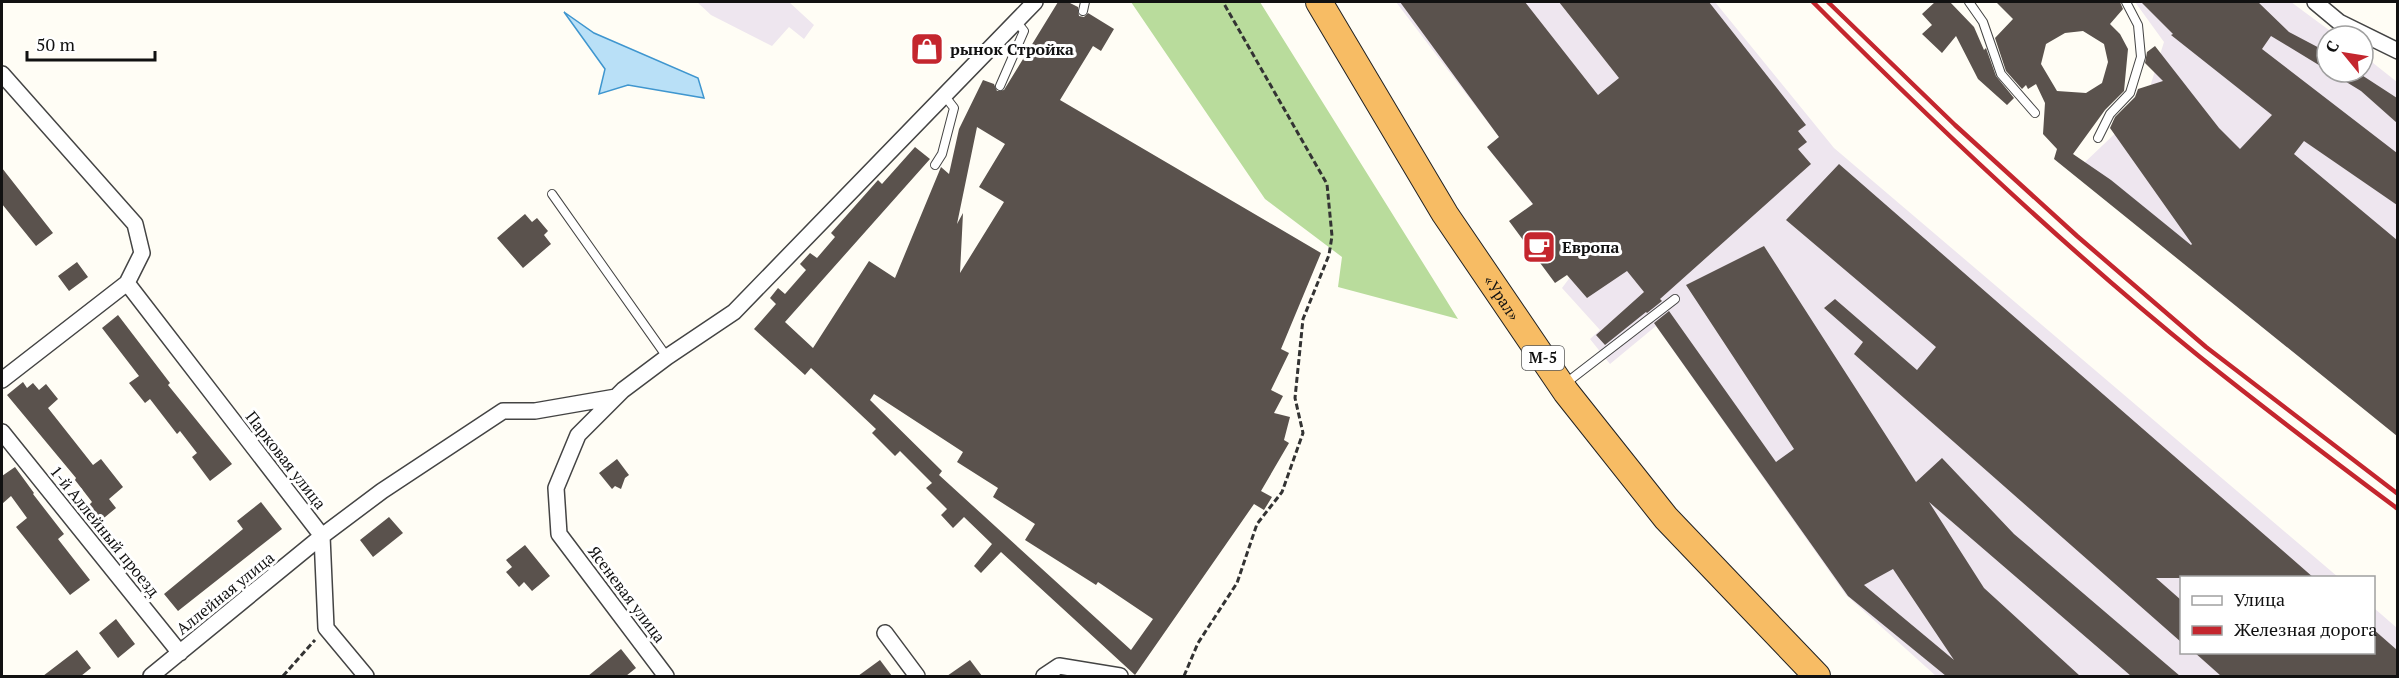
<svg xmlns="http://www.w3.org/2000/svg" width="2399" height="678" font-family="'PT Serif',serif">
<rect width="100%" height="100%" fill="#fffdf5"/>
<path fill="#eee6ef" d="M697,2H789L814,25L804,39L789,27L772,46L711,15Z
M1396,2H1715L1834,148L2338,577L2182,578V652H2374V608L2397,628V676H1936L1846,595L1656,326L1610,364L1590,339L1600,330L1562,288L1580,264L1487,147L1499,137Z
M2135,2H2291L2337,36H2327V72H2363V55L2397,82V435L2217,291L2083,164L2144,106L2164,42Z"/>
<path fill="#b9dc9c" d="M1131,2H1260L1458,319L1338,287L1342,257L1265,199Z"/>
<path fill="#b9e0f7" stroke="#3f96cf" stroke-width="1.5" d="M564,12L594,33L698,78L704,98L628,85L599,94L605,69Z"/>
<path fill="#5a524d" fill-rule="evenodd" d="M1058,2H1068L1078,7L1079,16L1084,17L1088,13L1114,29L1101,51L1093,46L1060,100L1321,253L1281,349L1289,353L1271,390L1283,396L1274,413L1290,417L1284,440L1289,443L1261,491L1272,497L1264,510L1254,504L1135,675L1001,552L981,573L974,566L992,544L964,517L953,528L941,515L947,509L926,488L932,483L900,451L895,456L872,433L876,429L811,368L805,375L754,329L776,304L770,298L778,288L785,294L806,270L800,264L810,253L817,258L835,237L831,233L878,180L882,184L915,147L930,159L785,322L813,348L869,261L895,278L941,167L949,174L959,129L983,80L994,84L997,91L1004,90ZM977,127L1005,144L979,187L1004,202L960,273L963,213L957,224ZM874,394L963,452L957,462L998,488L993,497L1035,524L1025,540L1096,585L1098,582L1153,619L1131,650L939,475L942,471L870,400Z
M1400,2H1525L1598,95L1619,78L1559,2H1709L1806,125L1798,131L1807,142L1798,149L1811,164L1660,299L1662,301L1647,313L1646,312L1605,345L1596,335L1644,292L1627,271L1587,298L1567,275L1555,283L1509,221L1533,204L1487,147L1499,137Z
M1935,2H1950L1974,27L1984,50L1986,48L1996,76L2014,98L2007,105L1978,79L1956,36L1942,53L1922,34L1932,25L1922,14Z
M1996,2H2120L2123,9L2110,24L2120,34L2128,49L2124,91L2105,110L2073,154L2111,180L2191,245L2192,244L2110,128L2115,117L2135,97L2138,89L2163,81L2145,63L2147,52L2155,46L2219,128L2240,149L2272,115L2171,35L2173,34L2141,2H2258L2289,32L2327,52V70L2271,36L2262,49L2397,153V205L2304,141L2294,154L2397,240V436L2054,159L2057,149L2043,134L2045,103L2036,84L2028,89L2026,85L2022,89L2006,71L1995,38L2013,19ZM2083,31L2104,44L2108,62L2102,83L2086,93L2057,91L2041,64L2046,44L2065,33Z
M2330,72H2357L2397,98V123L2361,91Z
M1839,164L2314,578H2156L2181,600V642L1854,354L1863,342L1824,308L1835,299L1917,370L1936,347L1786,220Z
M2,168L53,233L36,246L2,204Z
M525,214L532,222L537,218L548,231L544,235L551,244L523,268L497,238Z
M1764,246L1916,482L1942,458L2014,534L2180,676H2131L1929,502L1984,588L2080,676H1946L1848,596L1654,323L1669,311L1776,462L1794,449L1686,285ZM1893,569L1954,660L1864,585Z
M77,262L88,277L69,291L58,276Z
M118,315L170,383L168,385L232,464L210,481L192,457L197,453L180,431L177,434L150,399L145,403L129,383L139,376L102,328Z
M23,382L27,388L33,383L39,390L46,384L58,399L48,408L93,465L101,459L123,487L109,499L116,508L99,522L87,507L92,502L75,480L76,478L7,395Z
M617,459L629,475L625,478L621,489L615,486L612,489L599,473Z
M15,467L34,493L33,494L64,534L58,539L90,580L70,595L16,527L27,518L11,496L2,504V476Z
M261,502L282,529L178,611L164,594L243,529L237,521Z
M389,517L403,533L373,557L360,540Z
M525,545L550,576L532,591L524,582L519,587L506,572L512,567L506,560Z
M116,619L135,644L118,658L99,633Z
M2373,629L2397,650V676H2221L2194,652H2373Z
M621,649L636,668L626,676H588Z
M77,650L91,668L81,676H43Z
M880,660L892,676H858Z
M970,660L982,676H947Z"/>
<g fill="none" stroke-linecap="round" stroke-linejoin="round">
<g stroke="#444" stroke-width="10">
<path id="service" d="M1969,2L1983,22L2001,74L2035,113
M1083,11L1085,2
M1000,86L1024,31L1016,21
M2098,138L2110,114L2130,93L2141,57L2138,25L2126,2
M935,165L942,154L954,108L944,95
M552,194L667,357
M1566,383L1675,299"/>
</g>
<g stroke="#444" stroke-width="18">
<path id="minor" d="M2315,2L2339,22L2398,51
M2,74L135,224L142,253L127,283L2,380
M127,283L322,536L326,628L366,676
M2,432L180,653
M885,633L917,676
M151,676L322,536L382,491L503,411H535L616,397
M666,676L559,534L556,488L578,435L623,390L667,357L734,312L1035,2
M1044,676L1059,666L1120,676"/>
</g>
<g stroke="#222" stroke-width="28">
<g id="trunk">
<path id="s1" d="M1319,2L1445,214L1566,392L1666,518L1817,676"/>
</g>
</g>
<path stroke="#333" stroke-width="3" stroke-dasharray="6 3" stroke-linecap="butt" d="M283,676L315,640
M1184,676L1198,643L1237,583L1257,524L1282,492L1303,433L1295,398L1303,319L1329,255L1332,236L1327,184L1223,2"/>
<use href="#service" stroke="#fff" stroke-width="8"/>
<use href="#minor" stroke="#fff" stroke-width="15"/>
<use href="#trunk" stroke="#f7bc64" stroke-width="26"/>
<path stroke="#c4262e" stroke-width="4.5" d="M1813,2C1936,126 2064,247 2200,357C2265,409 2331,459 2398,509
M1828,2L1955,125L2077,236L2206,347L2398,494"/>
</g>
<defs>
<g id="shop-square" transform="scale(1.725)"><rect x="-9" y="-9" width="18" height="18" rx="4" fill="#c4262e" stroke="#fff"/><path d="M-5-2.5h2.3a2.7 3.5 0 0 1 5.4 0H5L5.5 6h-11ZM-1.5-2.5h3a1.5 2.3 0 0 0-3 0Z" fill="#fff"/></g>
<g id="cafe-square" transform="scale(1.725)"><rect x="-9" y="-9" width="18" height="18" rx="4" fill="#c4262e" stroke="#fff"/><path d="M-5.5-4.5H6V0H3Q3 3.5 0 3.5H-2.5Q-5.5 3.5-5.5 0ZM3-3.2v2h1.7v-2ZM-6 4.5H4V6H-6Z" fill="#fff"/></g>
</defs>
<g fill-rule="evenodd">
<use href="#shop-square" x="927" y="49"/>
<use href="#cafe-square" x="1539" y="247"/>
</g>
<g text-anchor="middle" stroke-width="6" stroke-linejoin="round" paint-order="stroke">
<rect fill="#fff" stroke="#585858" stroke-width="1.5" x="1522" y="346" width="42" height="24" rx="4.5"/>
<g font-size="15" font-weight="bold" fill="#111">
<text x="1543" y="363">М-5</text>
</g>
<g font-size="16" font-weight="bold" fill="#111" stroke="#fff" text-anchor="start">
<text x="950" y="55">рынок Стройка</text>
<text x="1562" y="253">Европа</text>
</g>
<g font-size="16" fill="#111" stroke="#fff">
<text dy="6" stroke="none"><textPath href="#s1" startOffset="348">«Урал»</textPath></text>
<text transform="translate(286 460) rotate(52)" y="6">Парковая улица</text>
<text transform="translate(105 531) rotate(51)" y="6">1-й Аллейный проезд</text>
<text transform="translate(225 593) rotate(-39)" y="6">Аллейная улица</text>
<text transform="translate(627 594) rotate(53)" y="6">Ясеневая улица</text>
</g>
</g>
<rect width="2399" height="678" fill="none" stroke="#111111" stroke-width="6"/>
<rect x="2180" y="576" width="195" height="78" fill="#ffffff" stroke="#a0a0a0" stroke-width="1.5"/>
<rect x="2192" y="596" width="30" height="9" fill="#ffffff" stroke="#a0a0a0" stroke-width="1.5"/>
<text x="2234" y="606" font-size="18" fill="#111111">Улица</text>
<rect x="2192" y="626" width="30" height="9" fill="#c4262e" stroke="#a0a0a0" stroke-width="1.5"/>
<text x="2234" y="636" font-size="18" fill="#111111">Железная дорога</text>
<g transform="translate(2345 54) rotate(300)"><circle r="28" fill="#ffffff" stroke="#a0a0a0" stroke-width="1.5"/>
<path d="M0-4.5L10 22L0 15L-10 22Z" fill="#c4262e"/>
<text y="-9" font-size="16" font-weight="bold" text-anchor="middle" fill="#111111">С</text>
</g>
<path d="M27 51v9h128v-9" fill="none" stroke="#111111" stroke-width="3"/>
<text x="36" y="51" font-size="18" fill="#111111" stroke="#ffffff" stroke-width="4.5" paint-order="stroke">50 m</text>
</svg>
